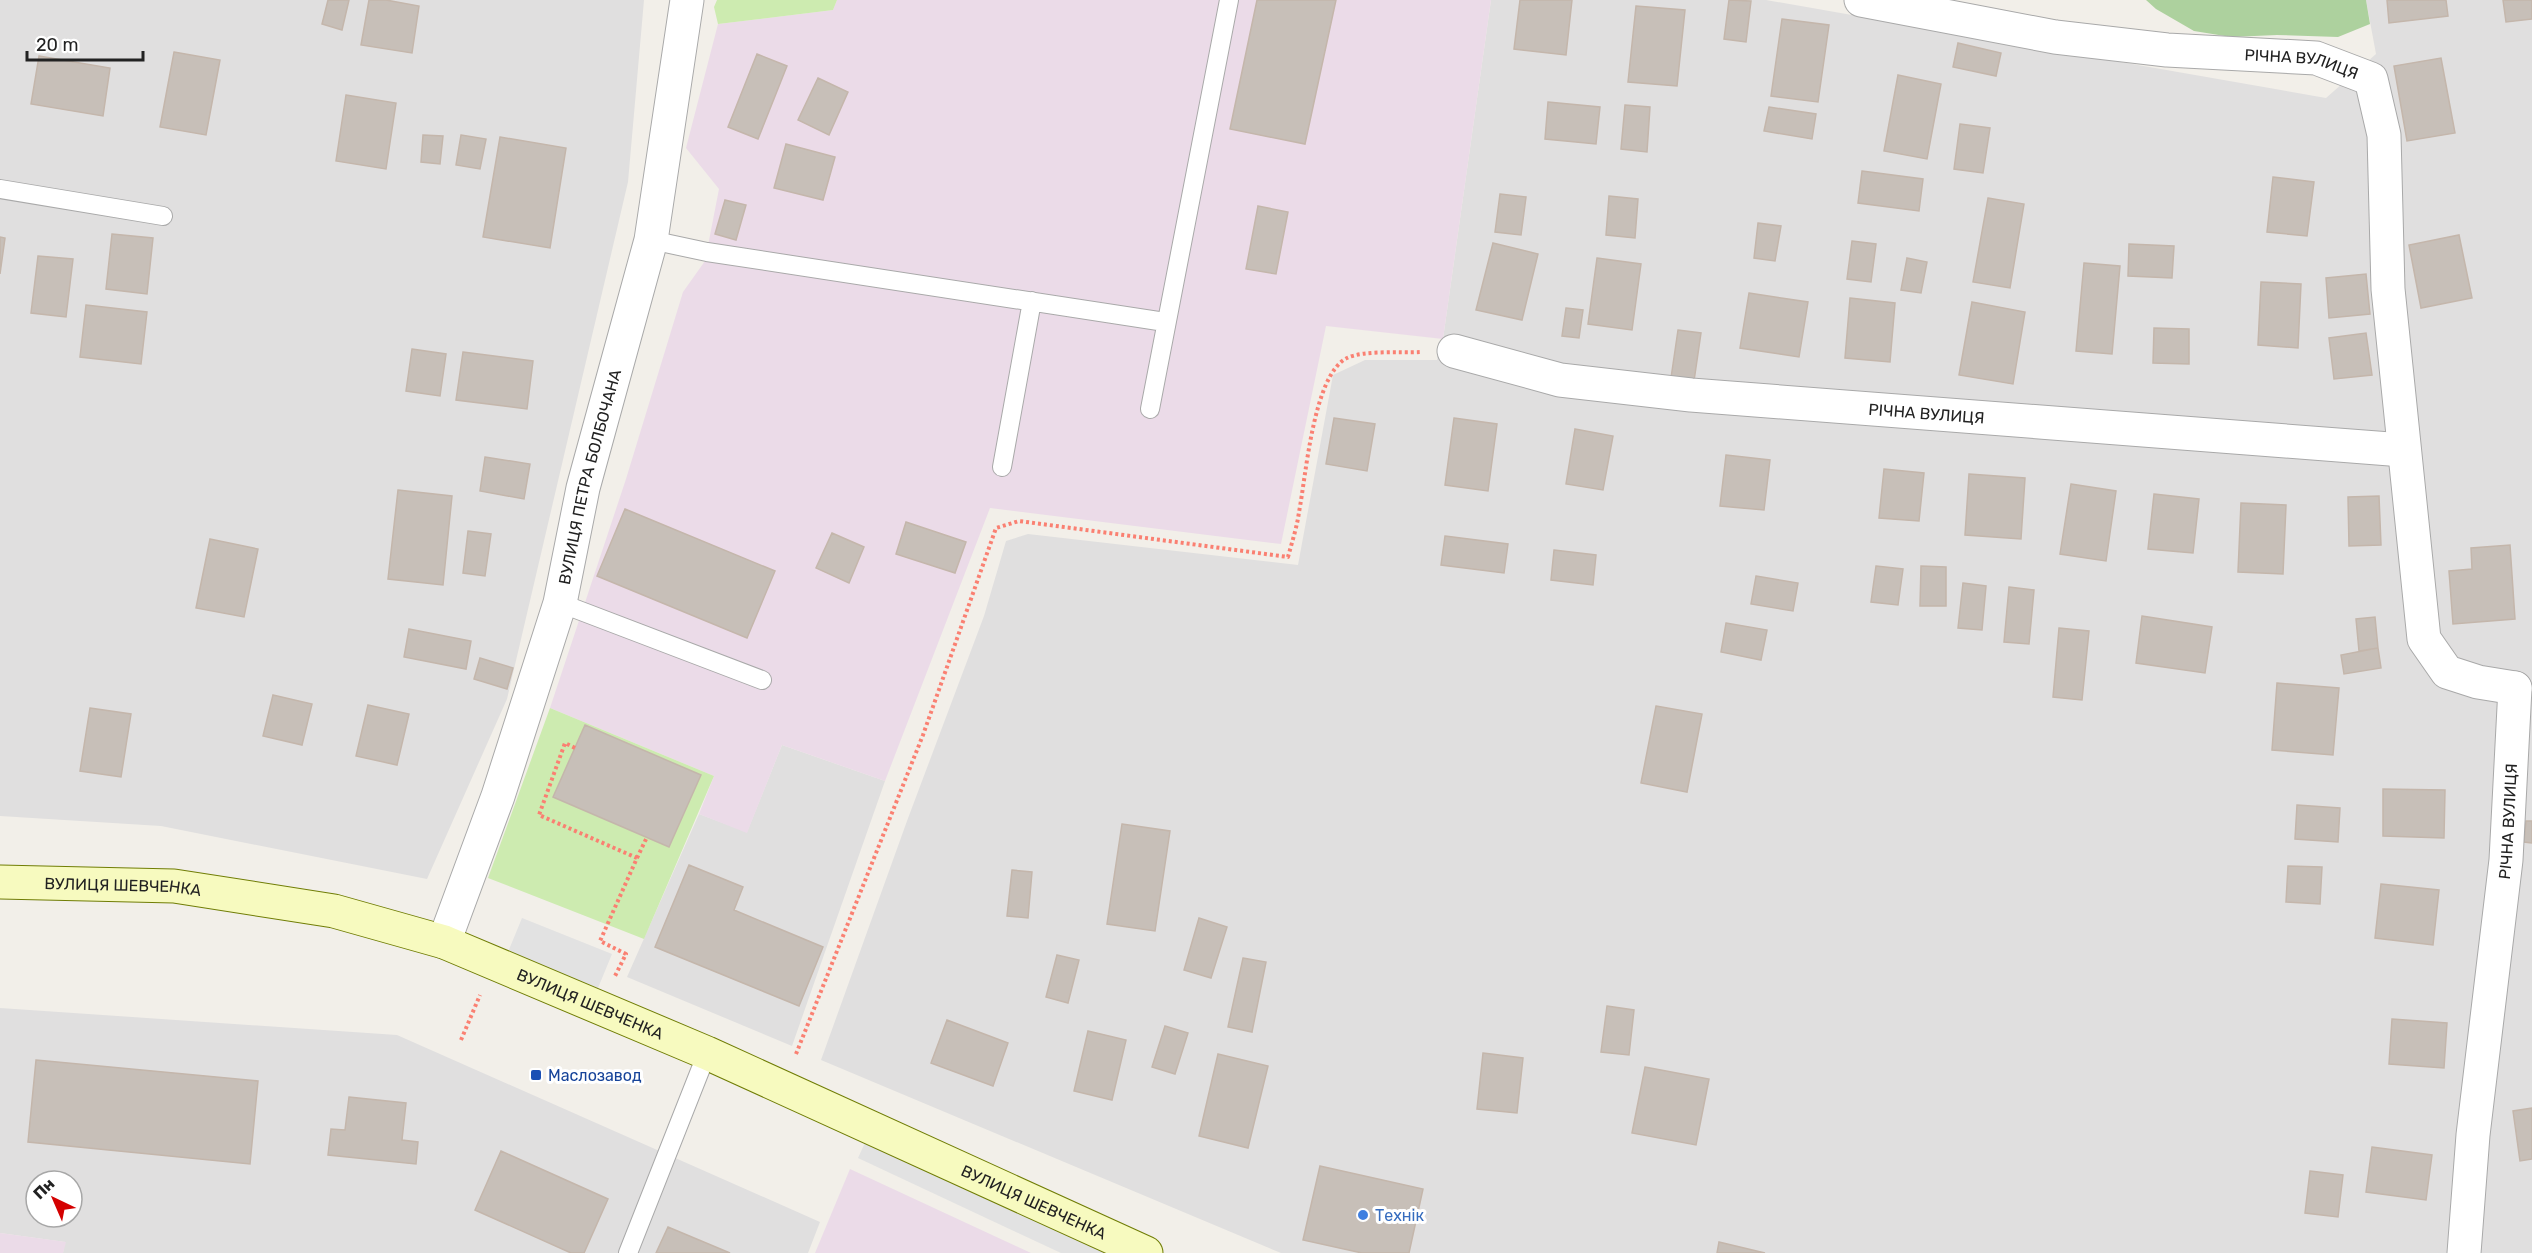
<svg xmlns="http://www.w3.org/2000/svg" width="2532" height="1253" font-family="Rubik,sans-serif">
<rect width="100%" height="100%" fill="#f2efe9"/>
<path fill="#e0dfdf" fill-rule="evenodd" d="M0,0H644L628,182L507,699L427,879L161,826L0,816Z
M1491,0H1766L2326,98L2376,54L2366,0H2532V1253H1281L821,1060L907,821L984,616L1006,541L1028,534L1298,565L1333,375L1365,360H1437L1443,339Z
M782,745L885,781L792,1046L627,977L699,814L747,832Z
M0,1008L397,1035L820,1222L808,1253H63L65,1242L0,1233ZM36,1181H72V1217H36Z"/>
<path fill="#ebdbe8" d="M837,0H1491L1443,339L1326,326L1281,544L990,508L885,781L782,745L747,833L699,814L714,776L550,708L626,479L683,292L705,261L719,189L686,148L718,24L833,10Z
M850,1169L1031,1253H815Z
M0,1233L66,1242L63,1253H0Z"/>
<path fill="#cdebb0" d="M717,0H837L833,10L718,24L714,7Z
M550,708L714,776L644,939L488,878Z"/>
<path fill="#add19e" d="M2146,0H2366L2370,24L2338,37L2277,35L2231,37L2194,31L2156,9Z"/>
<path fill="#e2e2e2" d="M522,918L612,954L598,988L508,952Z
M869,1134L1124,1253H1061L858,1158Z"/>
<path fill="#c7bfb8" stroke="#c4b6ab" stroke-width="1.5" d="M328,0H349L342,30L322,24Z
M369,0H386L419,6L412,53L361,45Z
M1257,0H1336L1305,144L1230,129Z
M1520,0H1572L1566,55L1514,49Z
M1729,0L1751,1L1746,42L1724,39Z
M2387,0H2446L2448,16L2389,23Z
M2503,0H2532V19L2506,22Z
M1636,6L1685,10L1677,86L1628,82Z
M1782,19L1829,25L1818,102L1771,96Z
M1958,43L2001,53L1996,76L1953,67Z
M174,52L220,60L206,135L160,127Z
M757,54L787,66L758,139L728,127Z
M39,56L110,68L103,116L31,104Z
M2441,58L2455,133L2407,141L2394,66Z
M1898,75L1941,84L1927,159L1884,151Z
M818,78L848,92L829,135L798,120Z
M346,95L396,103L386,169L336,161Z
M1548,102L1600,107L1596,144L1545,139Z
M1625,105L1650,107L1647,152L1621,149Z
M1769,107L1816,114L1812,139L1764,131Z
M1960,124L1990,128L1983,173L1954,169Z
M423,135L443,136L440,164L421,162Z
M461,135L486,139L480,169L456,165Z
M500,137L566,148L550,248L483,237Z
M786,144L835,157L823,200L774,188Z
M1862,171L1923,179L1919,211L1858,203Z
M2273,177L2314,182L2307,236L2267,232Z
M1500,194L1526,197L1521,235L1495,232Z
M1609,196L1638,199L1635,238L1606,235Z
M1988,198L2024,204L2010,288L1973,282Z
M725,200L746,205L736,240L715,234Z
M1258,206L1288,212L1276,274L1246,269Z
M1758,223L1781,226L1775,261L1754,258Z
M112,234L153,238L147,294L106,289Z
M2459,235L2472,298L2421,308L2409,245Z
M0,237L5,238L0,274Z
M1852,241L1876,244L1871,282L1847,279Z
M1493,243L1538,254L1522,320L1476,310Z
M2129,244L2174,246L2172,278L2128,276Z
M38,256L73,259L66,317L31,313Z
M1597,258L1641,264L1632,330L1588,324Z
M1907,258L1927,262L1921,293L1901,290Z
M2084,263L2120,266L2112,354L2076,351Z
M2366,274L2370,314L2329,318L2326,278Z
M2261,282L2301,284L2298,348L2258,345Z
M1749,293L1808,302L1799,357L1740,348Z
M1850,298L1895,303L1890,362L1845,358Z
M1972,302L2025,312L2013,384L1959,375Z
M86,305L147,312L141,364L80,357Z
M1566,308L1583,310L1579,338L1562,336Z
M2154,328L2189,329V364L2153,363Z
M1678,330L1701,333L1694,381L1671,378Z
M2366,333L2372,375L2334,379L2329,338Z
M412,349L446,354L440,396L406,391Z
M463,352L533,361L527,409L456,400Z
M1334,418L1375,424L1367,471L1326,464Z
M1454,418L1497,424L1488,491L1445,485Z
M1575,429L1613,436L1603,490L1566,484Z
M1726,455L1770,460L1764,510L1720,506Z
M485,457L530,464L524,499L480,491Z
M1884,469L1924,473L1919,521L1879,518Z
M1969,474L2025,478L2021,539L1965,535Z
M2071,484L2116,491L2106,561L2060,554Z
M398,490L452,496L443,585L388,579Z
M2154,494L2199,499L2193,553L2148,549Z
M2379,496L2381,545L2349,546L2348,497Z
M2241,503L2286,505L2283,574L2238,572Z
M625,509L775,571L747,638L597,576Z
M906,522L966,542L955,573L896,554Z
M468,531L491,534L485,576L463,573Z
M832,533L864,547L849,583L816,568Z
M1445,536L1508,544L1504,573L1441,565Z
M210,539L258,549L244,617L196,608Z
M2510,545L2515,619L2453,624L2449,571L2472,569L2471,548Z
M1554,550L1596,555L1593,585L1551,580Z
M1876,566L1903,569L1898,605L1871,602Z
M1921,566L1946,567V606H1920Z
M1756,576L1798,583L1793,611L1751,604Z
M1963,583L1986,586L1982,630L1958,628Z
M2009,587L2034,590L2029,644L2004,642Z
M2142,616L2212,627L2205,673L2136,663Z
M2375,617L2378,648L2359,651L2356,619Z
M1726,623L1767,630L1761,660L1721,652Z
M2059,628L2089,631L2082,700L2053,697Z
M409,629L471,641L466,669L404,657Z
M2378,648L2381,668L2344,674L2341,655Z
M480,658L513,668L507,689L474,679Z
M2277,683L2339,688L2333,755L2272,750Z
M273,695L312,704L302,745L263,736Z
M368,705L409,714L397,765L356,756Z
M1656,706L1702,714L1687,792L1641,783Z
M90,708L131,714L121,777L80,771Z
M585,725L701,775L669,847L553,797Z
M2383,789L2445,790L2444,838L2383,836Z
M2297,805L2340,808L2338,842L2295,839Z
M2526,821H2532V843L2524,842Z
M1122,824L1170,831L1155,931L1107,924Z
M689,865L743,887L734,910L823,947L799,1006L655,947Z
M2288,866L2322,867L2320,904L2286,902Z
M1012,870L1032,872L1028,918L1007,916Z
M2381,884L2439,890L2433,945L2375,938Z
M1199,918L1227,927L1211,978L1184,970Z
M1057,955L1079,960L1068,1003L1046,997Z
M1243,958L1266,962L1252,1032L1228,1027Z
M1607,1006L1634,1010L1629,1055L1601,1052Z
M2392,1019L2447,1023L2444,1068L2389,1064Z
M947,1020L1008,1043L993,1086L931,1063Z
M1165,1026L1188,1033L1175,1074L1152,1067Z
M1088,1031L1126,1040L1112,1100L1074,1091Z
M1483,1053L1523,1058L1517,1113L1477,1109Z
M1218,1054L1268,1066L1248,1148L1199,1136Z
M36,1060L258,1081L250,1164L28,1142Z
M1645,1067L1709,1079L1696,1145L1632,1133Z
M349,1097L406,1103L402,1140L418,1142L416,1164L328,1155L331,1129L345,1130Z
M2532,1108V1159L2520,1161L2513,1111Z
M2372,1147L2432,1155L2426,1200L2366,1192Z
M501,1151L608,1199L584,1253H571L475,1210Z
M1320,1166L1423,1189L1409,1253H1362L1303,1240Z
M2310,1171L2343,1175L2338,1217L2305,1213Z
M668,1227L730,1253H656Z
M1719,1242L1765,1253H1717Z"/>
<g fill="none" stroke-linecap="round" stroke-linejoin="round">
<g stroke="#a9a9a9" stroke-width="20">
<path id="lane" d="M0,189L163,216
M651,240L707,252L1165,322
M1150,409L1229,0
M1002,467L1032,301
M560,603L762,680
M628,1253L707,1053"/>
</g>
<g stroke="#a9a9a9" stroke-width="35">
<g id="street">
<path id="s1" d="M1861,0L2055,37L2167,50L2316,58L2371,79L2384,135L2388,289L2424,639L2447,672L2478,682L2515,688"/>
<path id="s2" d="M1454,351L1560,380L1691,395L2403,450"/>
<path id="s3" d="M444,942L498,796L560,603L583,488L651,240L687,0"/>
<path id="s4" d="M2464,1253L2473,1135L2506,860L2515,688"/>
</g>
</g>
<g stroke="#707d05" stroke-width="35">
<g id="secondary">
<path id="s5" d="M0,882L174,886L334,911L444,942L707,1053L1146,1253"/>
</g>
</g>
<path stroke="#fa8072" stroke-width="4" stroke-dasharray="3 3" stroke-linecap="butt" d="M575,748L565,743L539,815L637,858L600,941L626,954L615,976
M637,858L647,837
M461,1040L480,995
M796,1054L923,735L996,528L1019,521L1288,557C1292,542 1297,527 1299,512C1306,477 1313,375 1347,358C1364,350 1401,353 1420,352"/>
<use href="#lane" stroke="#fff" stroke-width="18"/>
<use href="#street" stroke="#fff" stroke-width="33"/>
<use href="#secondary" stroke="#f7fabf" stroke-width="33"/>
</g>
<rect fill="#1a4fb4" stroke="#fff" stroke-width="2" x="530" y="1069" width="12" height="12" rx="3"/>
<circle fill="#3f7fe0" stroke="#fff" stroke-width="2" cx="1363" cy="1215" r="6"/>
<g text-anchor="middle" stroke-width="6" stroke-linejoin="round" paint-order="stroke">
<g font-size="16" fill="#222" stroke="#fff">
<text dy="6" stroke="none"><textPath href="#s1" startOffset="446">РІЧНА ВУЛИЦЯ</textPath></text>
<text dy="6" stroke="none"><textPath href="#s2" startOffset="478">РІЧНА ВУЛИЦЯ</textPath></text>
<text dy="6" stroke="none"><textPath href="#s3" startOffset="488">ВУЛИЦЯ ПЕТРА БОЛБОЧАНА</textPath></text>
<text dy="6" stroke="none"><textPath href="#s4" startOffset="434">РІЧНА ВУЛИЦЯ</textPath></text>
<text dy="6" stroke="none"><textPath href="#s5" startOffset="123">ВУЛИЦЯ ШЕВЧЕНКА</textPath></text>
<text dy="6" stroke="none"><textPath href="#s5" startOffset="609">ВУЛИЦЯ ШЕВЧЕНКА</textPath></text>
<text dy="6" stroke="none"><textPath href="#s5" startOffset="1095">ВУЛИЦЯ ШЕВЧЕНКА</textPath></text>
</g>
<g font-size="16" fill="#164399" stroke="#fff" text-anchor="start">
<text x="548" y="1081">Маслозавод</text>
</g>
<g font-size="16" fill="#366cbe" stroke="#fff" text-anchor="start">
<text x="1375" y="1221">Технік</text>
</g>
</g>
<g transform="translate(54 1199) rotate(316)"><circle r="28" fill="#ffffff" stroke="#a7a7a7" stroke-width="1.5"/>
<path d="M0-4.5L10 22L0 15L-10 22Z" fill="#d40000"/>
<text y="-9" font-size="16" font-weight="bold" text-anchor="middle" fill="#222222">Пн</text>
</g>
<path d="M27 51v9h116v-9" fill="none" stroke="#222222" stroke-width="3"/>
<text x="36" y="51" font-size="18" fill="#222222" stroke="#ffffff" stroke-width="4.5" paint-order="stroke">20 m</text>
</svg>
